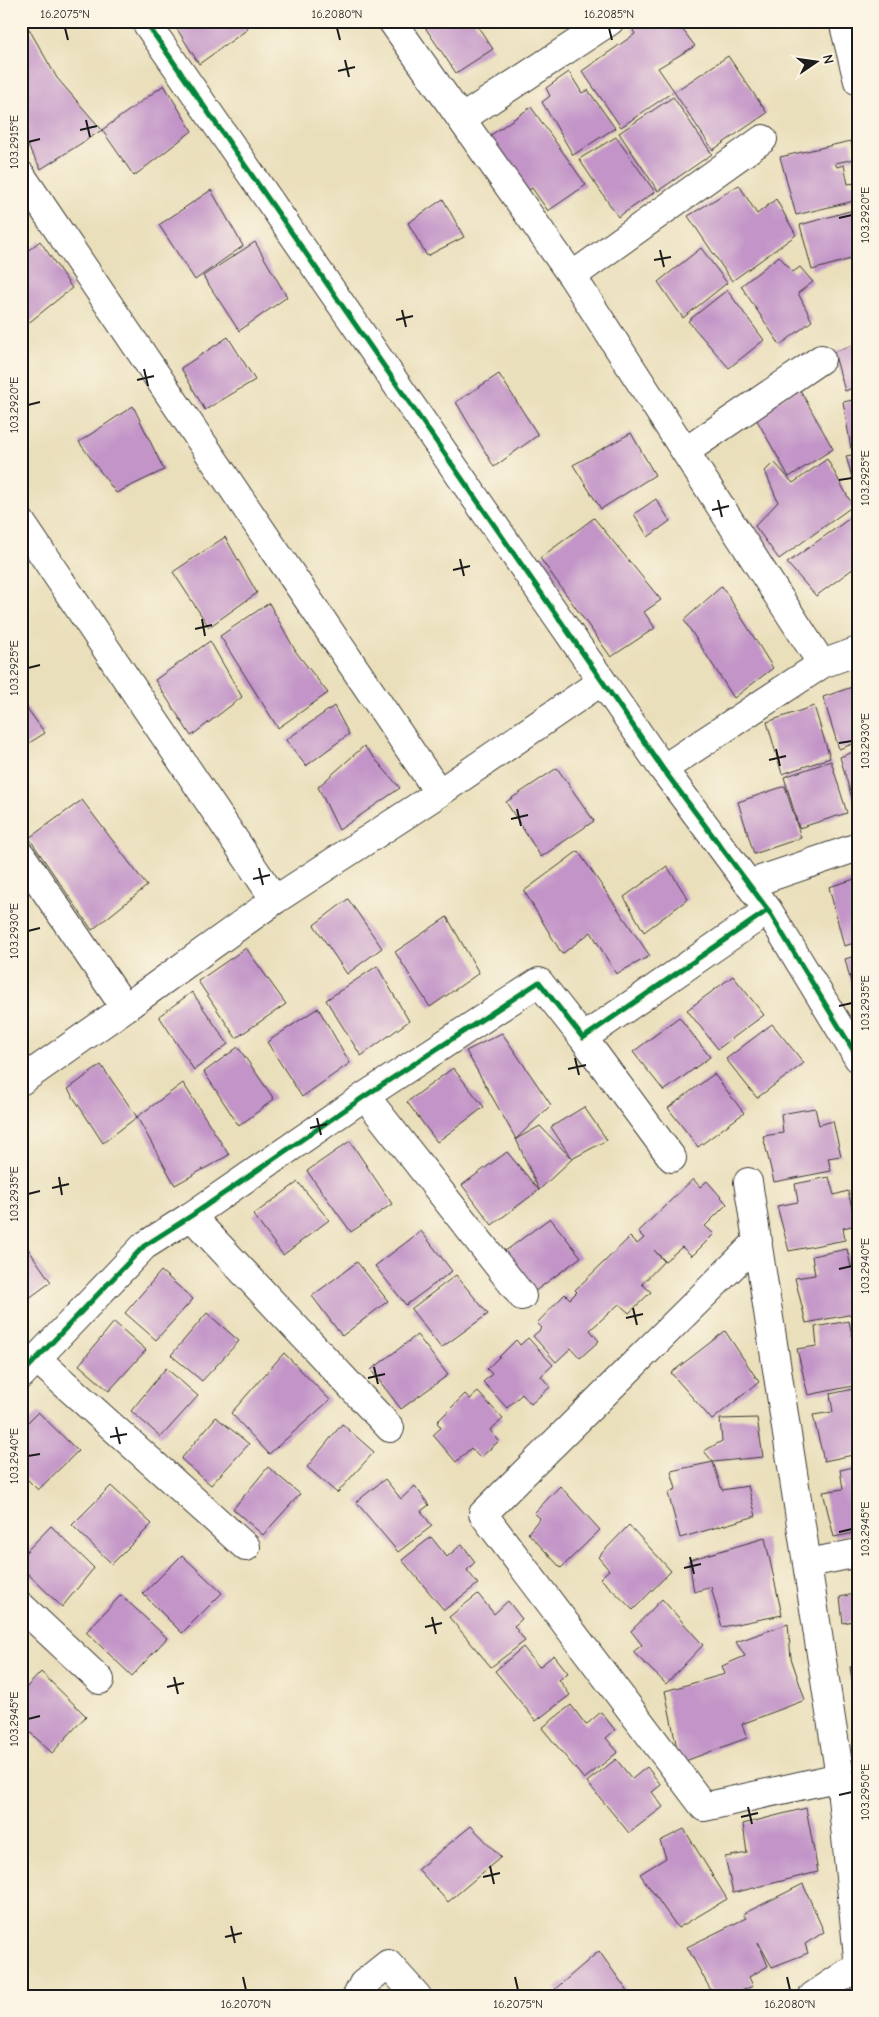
<svg xmlns="http://www.w3.org/2000/svg" width="879" height="2017" font-family="'Comic Neue',sans-serif">
<rect width="100%" height="100%" fill="#fcf5e5"/>
<filter id="ink" filterUnits="userSpaceOnUse"><feTurbulence type="fractalNoise" baseFrequency=".02" numOctaves="2"/><feDisplacementMap in="SourceGraphic" scale="10" xChannelSelector="R" yChannelSelector="G"/><feConvolveMatrix kernelMatrix="1 2 1 2 8 2 1 2 1" color-interpolation-filters="sRGB"/></filter>
<filter id="wash" filterUnits="userSpaceOnUse"><feTurbulence type="fractalNoise" baseFrequency=".0096" numOctaves="4" result="noise"/><feDisplacementMap in="SourceGraphic" scale="20" xChannelSelector="R" yChannelSelector="G"/><feGaussianBlur stdDeviation="1.12" result="paint"/><feColorMatrix in="noise" values="0 0 0 0 0 0 0 0 0 0 0 0 0 0 0 0 0 1.4 0 .05"/><feComposite in="paint" operator="in"/></filter>
<g filter="url(#wash)">
<rect width="100%" height="100%" fill="#eadfbb"/>
<g id="blocks">
<path fill="#c294c7" d="M172,21H243L248,29L199,64Z
M432,21H474L493,49L456,73L424,26Z
M642,21H676L695,46L658,68L674,91L621,127L582,71L635,34L632,28Z
M25,22L57,78L102,130L41,169L21,134V24Z
M728,56L767,113L713,150L674,92Z
M569,72L582,93L588,90L615,128L573,155L542,102L550,96L546,88Z
M164,85L192,131L134,176L102,130Z
M673,97L712,154L658,191L619,133Z
M531,107L586,185L548,211L532,188L526,192L488,137Z
M616,137L655,192L618,217L579,159Z
M851,141L855,159L835,163L837,167L844,165L848,184L856,183L858,200L796,215L780,157Z
M739,185L757,214L776,199L796,235L732,281L688,216Z
M211,190L243,246L195,280L159,225Z
M443,199L464,237L427,256L408,223Z
M857,209L858,257L812,270L800,225Z
M40,241L72,288L21,329V256Z
M255,242L287,297L239,331L203,276Z
M701,248L727,283L683,318L658,282Z
M779,256L793,272L800,267L813,282L798,293L812,321L780,345L741,286Z
M727,290L764,340L729,368L688,321Z
M228,337L255,380L205,410L181,368Z
M858,343V386L845,391L834,352Z
M499,374L538,435L494,467L456,402Z
M799,388L833,449L789,477L754,415Z
M858,399V446L851,448L843,402Z
M133,406L164,470L116,493L79,442Z
M631,433L655,475L601,509L573,465Z
M858,454V494H857L846,456Z
M827,459L853,506L779,559L755,526L778,502L765,471L774,462L793,483Z
M656,499L670,521L648,537L634,514Z
M853,516L858,523V565L816,596L787,563Z
M594,518L661,600L644,612L655,628L611,657L540,558Z
M225,537L257,593L209,627L173,572Z
M722,586L773,668L734,698L684,620Z
M269,603L296,652L328,693L278,728L220,636Z
M210,641L242,697L191,736L155,680Z
M858,685V742L839,749L823,697Z
M21,700L45,733L21,748Z
M334,706L349,734L306,766L286,740Z
M814,706L830,758L782,774L767,722Z
M364,746L400,788L339,830L318,787Z
M858,750V808L855,809L840,757Z
M831,761L847,813L799,828L784,777Z
M557,768L594,821L541,857L506,802Z
M785,786L801,838L754,854L738,802Z
M82,800L147,886L92,930L29,838Z
M578,851L650,956L616,974L591,932L562,954L524,891Z
M667,866L688,899L644,932L624,897Z
M858,878V942L844,946L829,887Z
M348,899L382,948L347,974L314,925Z
M447,917L479,973L430,1007L395,952Z
M246,948L286,1004L236,1038L198,981Z
M858,955V1006H857L845,959Z
M377,966L409,1021L361,1056L326,1000Z
M733,976L764,1015L718,1049L687,1010Z
M192,992L228,1044L194,1070L159,1016Z
M318,1008L350,1063L302,1097L267,1042Z
M679,1017L710,1057L664,1091L633,1052Z
M772,1024L804,1063L757,1098L726,1059Z
M502,1033L551,1105L516,1139L466,1051Z
M238,1047L274,1099L239,1126L204,1072Z
M101,1065L137,1117L103,1143L68,1089Z
M453,1068L484,1107L437,1142L407,1102Z
M714,1074L744,1113L698,1147L668,1108Z
M183,1083L229,1155L175,1185L137,1117Z
M584,1107L607,1140L572,1159L551,1127Z
M815,1108L819,1125L833,1121L841,1156L828,1158L831,1171L774,1182L763,1136L783,1133L781,1114Z
M540,1126L572,1159L539,1190L492,1225L462,1185L507,1152L539,1190L516,1139Z
M350,1141L392,1204L351,1232L307,1171Z
M829,1177L834,1195L848,1191L856,1225L843,1228L845,1240L789,1251L777,1206L798,1202L795,1184Z
M693,1179L700,1187L707,1181L727,1204L705,1226L714,1234L692,1256L682,1247L665,1261L654,1250L664,1261L642,1284L651,1292L629,1313L619,1304L590,1330L599,1341L580,1358L571,1348L556,1362L533,1336L542,1328L537,1323L565,1294L570,1299L577,1292L575,1290L630,1237L637,1244L644,1238L638,1232Z
M298,1182L329,1220L283,1255L253,1215Z
M550,1218L581,1257L534,1292L504,1252Z
M421,1231L452,1271L406,1305L375,1266Z
M21,1239L51,1282L21,1304Z
M847,1249L851,1267L858,1265V1313L806,1323L795,1278L815,1275L812,1256Z
M357,1262L388,1301L342,1336L312,1296Z
M161,1271L193,1299L156,1340L125,1313Z
M456,1275L488,1314L441,1348L411,1309Z
M207,1313L239,1341L202,1381L171,1355Z
M849,1321L853,1339L858,1337V1385L808,1395L797,1349L817,1346L815,1327Z
M114,1322L146,1350L109,1391L79,1365Z
M725,1331L759,1382L712,1420L671,1373Z
M417,1335L448,1375L401,1409L371,1370Z
M528,1338L553,1365L541,1376L550,1387L531,1404L522,1394L507,1408L483,1382L492,1374L487,1369L516,1340L520,1345Z
M284,1353L330,1400L269,1454L231,1413Z
M166,1368L198,1396L161,1437L131,1411Z
M858,1388V1454L824,1461L813,1415L833,1412L830,1394Z
M478,1392L503,1419L490,1430L499,1441L480,1458L471,1448L456,1462L433,1435L441,1428L437,1422L465,1394L470,1399Z
M38,1412L78,1451L38,1490L21,1473V1429Z
M216,1417L249,1444L211,1485L181,1459Z
M757,1418L763,1457L713,1462L722,1490L748,1486L756,1516L680,1538L668,1493L676,1489L671,1471L713,1462L704,1451L722,1441L720,1419Z
M342,1424L374,1452L337,1493L307,1467Z
M858,1466V1532L834,1537L823,1492L843,1489L840,1470Z
M268,1467L300,1494L263,1535L233,1509Z
M385,1479L401,1499L415,1486L429,1505L421,1511L432,1526L398,1552L356,1502Z
M111,1486L152,1524L112,1564L72,1525Z
M560,1486L600,1530L561,1568L528,1533L540,1518L534,1513Z
M629,1525L671,1571L633,1610L600,1578L609,1570L598,1557Z
M51,1526L94,1568L62,1607L21,1567V1557Z
M431,1537L447,1557L462,1544L475,1562L467,1570L478,1584L444,1610L402,1560Z
M765,1538L782,1615L722,1627L711,1587L694,1592L689,1560Z
M182,1555L222,1593L182,1633L143,1594Z
M858,1581V1620L843,1623L840,1597L854,1594V1582Z
M478,1594L494,1614L508,1601L522,1619L514,1626L525,1641L491,1667L449,1617Z
M121,1595L167,1638L132,1676L86,1632Z
M662,1599L703,1645L666,1684L633,1652L642,1645L631,1631Z
M788,1624L791,1658L805,1700L742,1724L747,1738L680,1763L665,1691L725,1674L722,1666L745,1656L736,1642Z
M523,1647L539,1667L554,1655L568,1673L559,1680L570,1695L536,1721L495,1671Z
M858,1666V1692L854,1693L850,1667Z
M41,1672L86,1716L52,1753L21,1724V1693Z
M571,1705L586,1725L601,1712L615,1730L606,1738L618,1752L584,1779L542,1728Z
M616,1759L632,1779L647,1767L661,1785L652,1792L663,1807L629,1833L587,1782Z
M806,1808L818,1872L733,1893L725,1857L747,1853L743,1824Z
M471,1826L501,1857L448,1902L418,1869Z
M684,1829L727,1899L678,1928L640,1874L666,1858L660,1841Z
M803,1884L824,1932L805,1944L808,1953L772,1967L758,1942L768,1966L749,1977L753,1986L729,1996H714L687,1947L746,1918L743,1914Z
M599,1951L631,1996H563L555,1989Z"/>
</g>
</g>
<g filter="url(#ink)">
<use href="#blocks" fill-opacity="0" stroke="#3b3934" stroke-width="1"/>
<g fill="none" stroke-linecap="round" stroke-linejoin="round">
<g stroke="#3b3934" stroke-width="30">
<path id="minor" d="M145,21L663,769L768,910L858,1058
M392,21L572,276L822,664
M844,25L858,81
M461,119L610,21
M21,175L439,793
M572,276L763,139
M686,451L821,359
M21,522L275,900
M663,769L822,664L858,651
M21,855L125,1008L275,900L439,793L602,681
M749,884L858,847
M583,1038L672,1158
M21,1081L125,1008
M365,1096L522,1296
M748,1182L840,1777L858,1957
M191,1216L390,1428
M758,1241L483,1514L704,1807L840,1777
M37,1359L246,1547
M21,1375L144,1246L191,1216L365,1096L539,982L583,1038L768,910
M809,1563L858,1553
M21,1606L100,1680
M357,1996L363,1984L388,1964L417,1996
M813,1996L858,1966"/>
</g>
<use href="#minor" stroke="#fff" stroke-width="28"/>
<g stroke="#fcf5e5" stroke-width="8">
<path id="cycleway" d="M145,21L663,769L768,910L858,1058
M21,1375L144,1246L191,1216L365,1096L539,982L583,1038L768,910"/>
</g>
<use href="#cycleway" stroke="#00873e" stroke-width="5"/>
</g>
</g>
<path fill="none" stroke="#1c1c1c" stroke-width="2" d="M65,28L68,40M337,28L340,40M609,28L612,40M345,60L349,77M338,71L355,67M86,120L90,137M80,130L97,126M28,142L40,139M839,218L852,215M660,250L664,267M654,260L671,257M402,310L406,327M396,320L413,316M144,369L148,386M137,380L154,376M28,405L40,402M839,480L852,478M718,500L722,517M712,510L729,506M460,559L464,576M453,570L470,566M202,619L205,636M195,629L212,625M28,668L40,665M839,743L852,741M776,749L780,766M769,760L786,756M517,809L521,826M511,819L528,815M259,868L263,885M253,879L270,875M28,931L40,928M839,1006L852,1003M575,1058L579,1075M568,1069L586,1065M317,1118L321,1135M310,1128L327,1124M59,1177L62,1195M52,1188L69,1184M28,1194L40,1191M839,1269L852,1266M633,1308L637,1325M626,1318L643,1314M374,1367L378,1384M368,1378L385,1374M116,1427L120,1444M110,1437L127,1434M28,1456L40,1454M839,1532L852,1529M690,1557L694,1574M684,1568L701,1564M432,1617L436,1634M425,1627L442,1623M174,1677L178,1694M167,1687L184,1683M28,1719L40,1716M839,1795L852,1792M748,1807L752,1824M741,1817L758,1813M490,1866L494,1884M483,1877L500,1873M231,1926L235,1943M225,1937L242,1933M243,1977L246,1990M515,1977L518,1990M787,1977L790,1990"/>
<rect width="879" height="2017" fill="none" stroke="#fcf5e5" stroke-width="55"/>
<g transform="translate(816 62) rotate(77)" stroke="#fcf5e5" stroke-width="4" paint-order="stroke">
<path d="M0-4L9 19L0 12L-9 19Z" fill="#1c1c1c"/>
<text y="-8" font-size="14" font-weight="bold" text-anchor="middle" fill="#1c1c1c">N</text>
</g>
<rect x="28" y="28" width="824" height="1962" fill="none" stroke="#1c1c1c" stroke-width="2"/>
<g font-size="12" text-anchor="middle" fill="#1c1c1c">
<text x="65" y="18">16.2075°N</text>
<text x="337" y="18">16.2080°N</text>
<text x="609" y="18">16.2085°N</text>
<text transform="translate(14 142) rotate(-90)" y="4">103.2915°E</text>
<text transform="translate(865 215) rotate(-90)" y="4">103.2920°E</text>
<text transform="translate(14 405) rotate(-90)" y="4">103.2920°E</text>
<text transform="translate(865 478) rotate(-90)" y="4">103.2925°E</text>
<text transform="translate(14 668) rotate(-90)" y="4">103.2925°E</text>
<text transform="translate(865 741) rotate(-90)" y="4">103.2930°E</text>
<text transform="translate(14 931) rotate(-90)" y="4">103.2930°E</text>
<text transform="translate(865 1003) rotate(-90)" y="4">103.2935°E</text>
<text transform="translate(14 1194) rotate(-90)" y="4">103.2935°E</text>
<text transform="translate(865 1266) rotate(-90)" y="4">103.2940°E</text>
<text transform="translate(14 1456) rotate(-90)" y="4">103.2940°E</text>
<text transform="translate(865 1529) rotate(-90)" y="4">103.2945°E</text>
<text transform="translate(14 1719) rotate(-90)" y="4">103.2945°E</text>
<text transform="translate(865 1792) rotate(-90)" y="4">103.2950°E</text>
<text x="246" y="2008">16.2070°N</text>
<text x="518" y="2008">16.2075°N</text>
<text x="790" y="2008">16.2080°N</text>
</g>
</svg>
